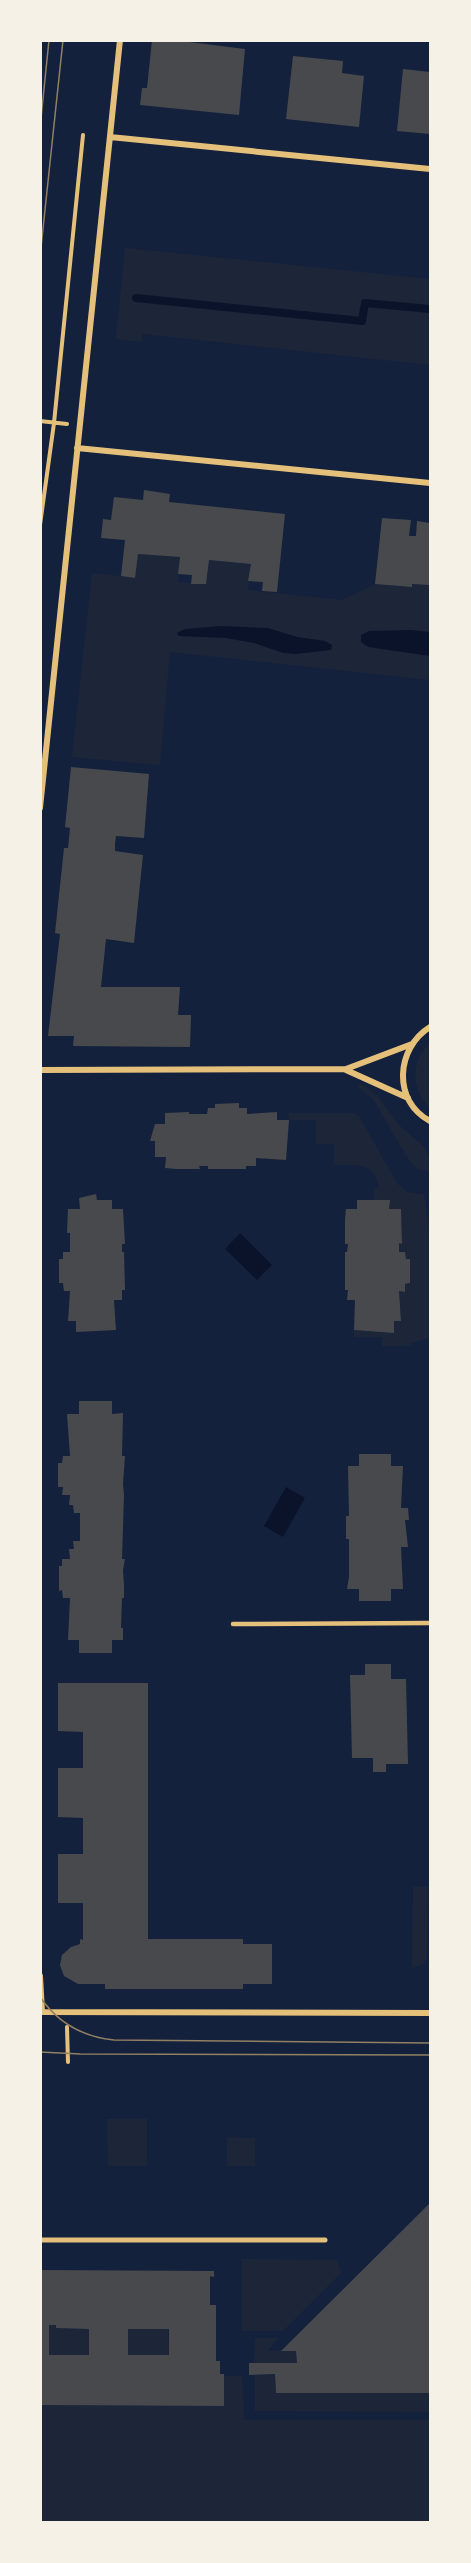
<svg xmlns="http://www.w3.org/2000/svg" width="471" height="2563" font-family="'Sofia Sans Condensed',sans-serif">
<rect width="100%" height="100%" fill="#14213d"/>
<path fill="#1d2539" d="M125,248L430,279V365L142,334V342L116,339Z
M138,554L180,557L178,582L205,584L209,560L251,564L248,590L342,600L375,584L412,587V584L430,585V680L170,652L160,765L72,757L92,573L121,576Z
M430,1042V1108C410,1089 411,1061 430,1042Z
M360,1083L377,1095L398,1124L423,1146L430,1157V1171L418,1169L410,1162L373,1099L358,1088Z
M288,1113H353L359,1116L397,1183L407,1192L424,1194L430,1235V1338L411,1343V1346H382V1337H354V1330L393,1333L394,1321H401L399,1291H404L405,1284L410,1283V1259H406L405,1252H399V1243H402V1220L389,1209V1200H374V1189L379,1188C376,1162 355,1165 334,1165V1144H316V1120H289Z
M413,1886L428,1887L427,1959L423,1964L412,1968Z
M107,2119H147V2166H108Z
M227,2137L255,2138V2166H227Z
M242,2259L337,2260L341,2273L283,2331H242Z
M49,2325H56V2328L89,2329V2355H49Z
M128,2329H168L169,2355H128Z
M255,2338H278L268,2351H296L297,2363H254Z
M275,2374L276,2393H430V2412L255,2411V2375Z
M224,2376H242L244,2420H430V2522H41V2405L223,2406Z"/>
<path fill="#0b132b" d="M221,626L268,628L297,637L325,641L332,645L331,650L295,654L283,653L254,643L226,638L179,636L177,633L185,629Z
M410,630L430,632V656L368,647L361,642V635L369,631Z
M240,1233L272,1265L257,1280L225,1249Z
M286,1487L305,1498L283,1537L264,1526Z"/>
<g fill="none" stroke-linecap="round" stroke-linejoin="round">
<path stroke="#0b132b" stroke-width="8" d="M136,298L362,321L365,303L430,309"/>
</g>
<path fill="#48494c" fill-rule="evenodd" d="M152,40H173L245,49L239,115L140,105L142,88H147Z
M293,56L343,61L342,73L364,76L359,127L286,119Z
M403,69L430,72V134L397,131Z
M144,490L170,494L169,502L285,514L277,592L262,591L263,582L248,581L251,564L209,560L206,584H191L192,575L178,574L180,557L138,554L135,578L121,576L125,540L101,538L103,519L111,520L114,497L143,500Z
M382,518L411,520L409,536H416L417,521L430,523V585L412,584V587L375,584Z
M71,767L149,774L144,838L116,836L115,844V851L143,855L134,943L106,939L101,987H180L178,1015H191L190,1047L73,1046L74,1036H48L60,934L55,933L64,848H68L70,828L65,827Z
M239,1103V1108H247V1114L277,1112V1120H289L286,1160L256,1158V1166H246V1169H208V1166H199L200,1169H176L165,1168L166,1157H155V1141H150L155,1124H165V1113L189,1112V1114H207L208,1108H215V1104Z
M96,1194L97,1200H112V1209H123L125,1244H122V1252H124L125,1290H122V1300H114L116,1330L76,1332V1321H68L70,1291H64L63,1283H59V1259H63V1252H70V1233H67L68,1209H80L79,1198Z
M357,1200H390L389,1209H401L402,1244L399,1243V1252H405L406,1259H410V1283L405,1284V1292L399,1291L401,1321H394V1333L354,1330L355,1300H347L348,1290H345V1252H347L348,1244H345V1219L346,1209H357Z
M79,1401H112V1414L123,1413L122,1456H125L123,1484L124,1495L122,1559H125L123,1570L124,1586V1598H122L121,1628H123V1640H112V1653H79V1640H68L70,1598H63L62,1590L59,1591V1566H62V1559H70L69,1549H74L73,1541H80V1513H74L73,1505H69L70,1495H62L63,1487H58V1463H62L63,1456H70L67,1414H79Z
M359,1454H391V1466H403L401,1508H408L409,1520H405L408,1547H401L403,1589H391V1601H359V1589H347L349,1577V1539H346V1516H349L348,1466H359Z
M365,1664H391V1679H406L408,1764H386V1772H373V1758H352L350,1675H365Z
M58,1683H148V1939H243V1944H272V1984H243V1989H105V1984H78L64,1976L60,1965L62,1955L71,1947L80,1944V1939L83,1940V1903H58V1854H83V1818L58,1817V1768H83V1732L58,1731Z
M430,2203V2393H276L275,2374L249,2375V2363H297L296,2351H281Z
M40,2270L214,2271V2277L210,2276V2305H216V2361H220V2374H224V2406L40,2405ZM49,2325H56V2328L89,2329V2355H49ZM128,2329H169V2355H128Z"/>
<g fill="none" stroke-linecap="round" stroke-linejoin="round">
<path stroke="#e5c07b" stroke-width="4" d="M40,421L67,424
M40,525L54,423L83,135
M67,2027L68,2062"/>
<path stroke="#e5c07b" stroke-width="4.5" d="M233,1624L430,1623"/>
<path stroke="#e5c07b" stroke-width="5" d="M40,2240H325"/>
<path stroke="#e5c07b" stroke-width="6" d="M110,137L430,169
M77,448L430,483
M40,808L120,40
M430,1027C396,1048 392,1101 430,1121
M40,1070L346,1069L412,1044
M346,1070L408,1098
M40,1976L42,2012
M40,2012L430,2013"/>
<path stroke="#918062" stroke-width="1.5" d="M40,128L49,40
M40,257L63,40
M40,1997C58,2023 84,2037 114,2040L430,2043
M40,2052L80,2054L430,2055"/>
</g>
<rect width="471" height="2563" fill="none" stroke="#f6f1e7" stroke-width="84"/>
</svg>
